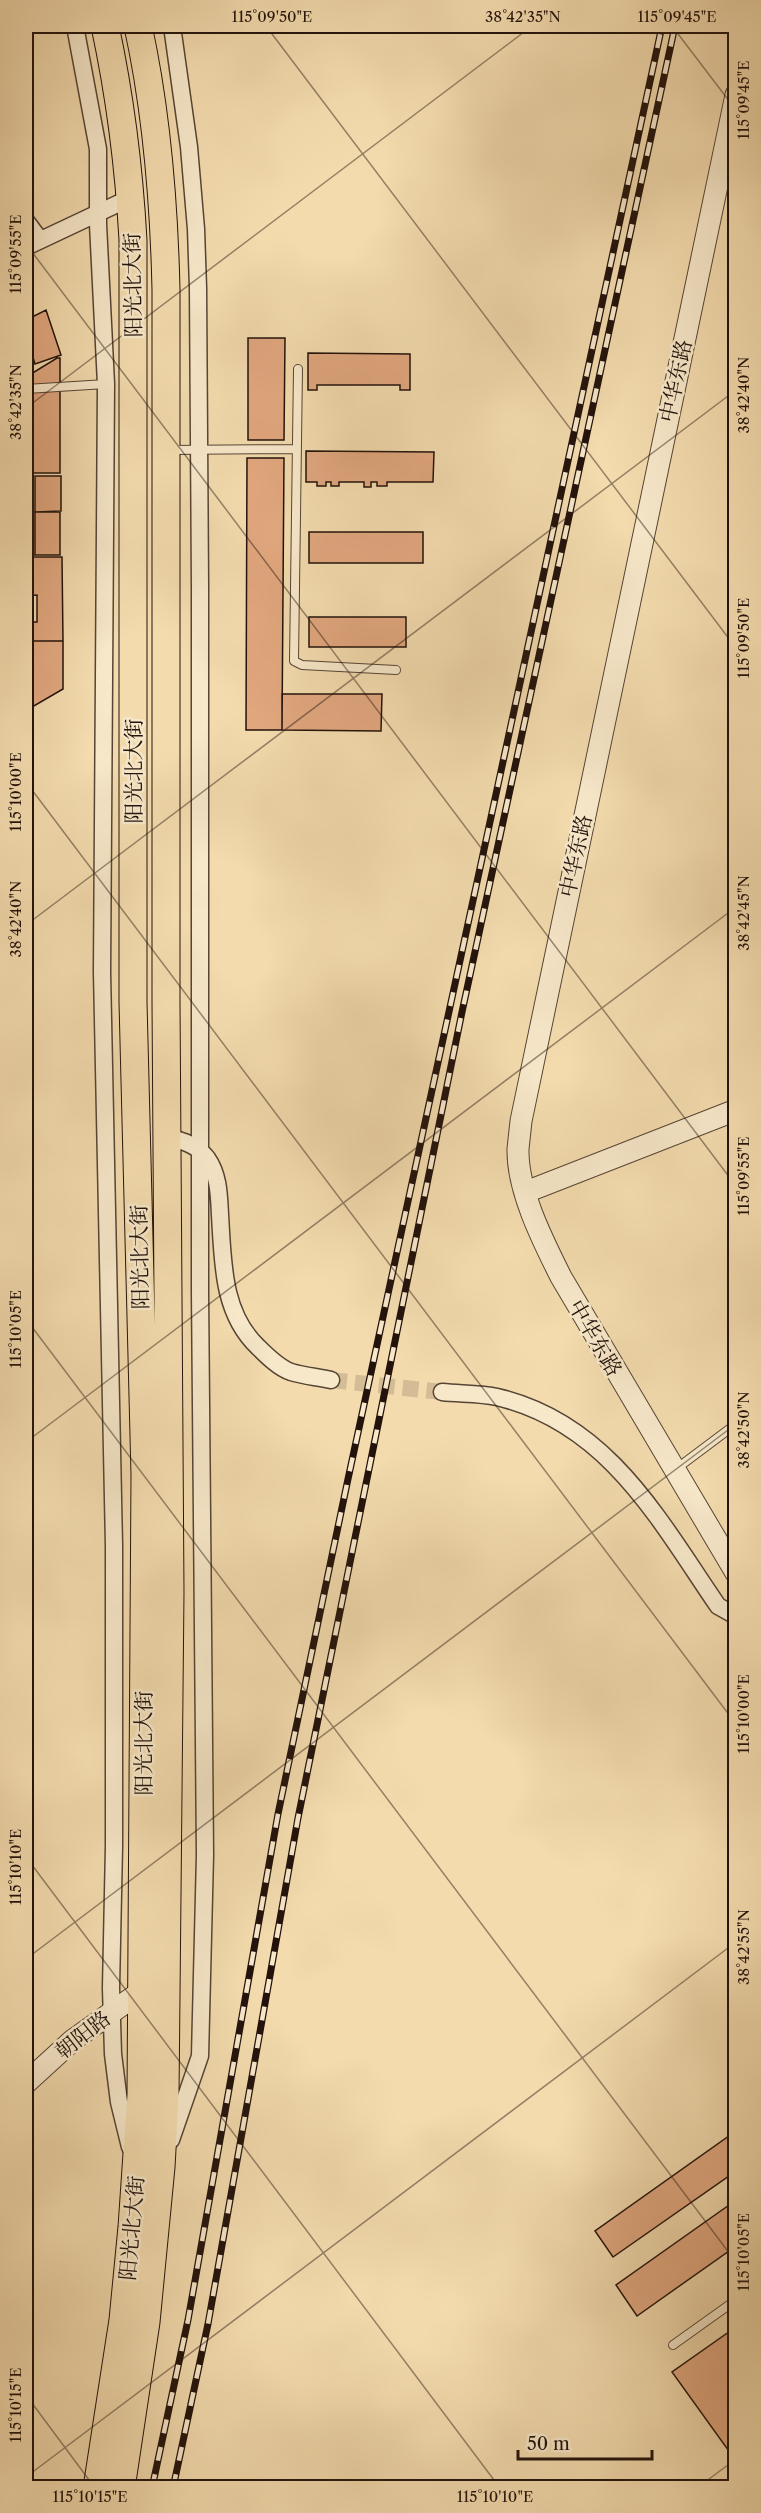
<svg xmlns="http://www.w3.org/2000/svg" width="761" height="2513" font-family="'Libre Caslon Text','Noto Serif SC',serif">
<rect width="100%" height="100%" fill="#f3dbae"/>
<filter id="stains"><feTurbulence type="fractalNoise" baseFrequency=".00333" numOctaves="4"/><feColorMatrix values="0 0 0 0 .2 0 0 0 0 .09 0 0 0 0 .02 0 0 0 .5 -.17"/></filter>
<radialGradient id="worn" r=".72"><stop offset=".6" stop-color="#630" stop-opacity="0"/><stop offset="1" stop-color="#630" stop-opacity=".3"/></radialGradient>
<path fill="#e1a77f" stroke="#22120b" stroke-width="1.5" d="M46,310L61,355L35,364L26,334V320Z
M248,338H285L284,440H248Z
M308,353L410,354V390H400V385H317V390H308Z
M57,358H60V473H26V377Z
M306,451L434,452L433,482H387V486H377V482H371V487H364V482H339V486H331V482H326V486H317V482H306Z
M247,458H284L282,730H246Z
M35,476H61V511L35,512Z
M26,512H35V555H26Z
M35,512H60V555H35Z
M309,532H423V563H309Z
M26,557H62L63,641H26V622H37V595L26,596Z
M309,617H406V647H309Z
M26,641H63V689L27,710L26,666L29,664L26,659Z
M282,694H382L381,731L282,730Z
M736,2131V2171L613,2257L595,2231Z
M732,2203L736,2208V2246L637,2316L616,2285Z
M736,2327V2461L672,2372Z"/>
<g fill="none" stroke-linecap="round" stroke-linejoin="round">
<path stroke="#d4bd96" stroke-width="16" stroke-dasharray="16 8" stroke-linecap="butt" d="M331,1380L442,1392"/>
<g stroke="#564434" stroke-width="10">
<path id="service" d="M298,369L294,661L302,665L396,670
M26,389L106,384
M168,450L297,449
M676,1469L736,1424
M673,2345L736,2300"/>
</g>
<g stroke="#564434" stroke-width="19">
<path id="minor" d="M75,26L98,149V224L106,384L102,972L114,1546V1846L111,1988L113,2054L119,2102L130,2147
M26,221L40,240
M26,247L130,198
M168,1137C183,1141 197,1145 207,1158C219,1175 219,1195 220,1215C223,1262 222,1313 258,1347C267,1356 279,1368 291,1372C304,1376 318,1377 331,1380
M442,1392C460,1394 480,1393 497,1397C608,1423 659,1520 718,1606L736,1616
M171,2140L200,2056L205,1855L200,1291V586L198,288L196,229L189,147L172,26"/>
</g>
<g stroke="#564434" stroke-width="23">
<path id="tertiary" d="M736,95L521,1121C520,1130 519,1140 518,1149C517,1190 543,1241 561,1277L736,1573
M526,1192L736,1110
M26,2083L73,2040L143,1990"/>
</g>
<g stroke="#22120b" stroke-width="29">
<path id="trunk" d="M97,2488L123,2320L132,2227L141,2095L145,1475L133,1002V240C129,168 120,96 105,26
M121,2488L146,2322L161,2167L165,2096L170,1592L166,1002V290C164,201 157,113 138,26"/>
</g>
<use href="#service" stroke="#f7e8ca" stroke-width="8"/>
<use href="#minor" stroke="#f7e8ca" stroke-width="16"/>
<use href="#tertiary" stroke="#f7e8ca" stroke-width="21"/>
<use href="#trunk" stroke="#f3dbae" stroke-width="27"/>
<g stroke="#22120b" stroke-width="7">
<path id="rail" d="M152,2488L188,2320L278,1814L348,1479L662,26
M173,2488L208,2324L298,1818L462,1012L675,26"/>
</g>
<use href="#rail" stroke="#f7e8ca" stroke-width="4.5" stroke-dasharray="14" stroke-linecap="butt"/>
</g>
<path fill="none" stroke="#22120b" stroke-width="1.5" stroke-opacity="0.45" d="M266,26L736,648M672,26L736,110M26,244L736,1186M26,408L532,26M26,782L736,1724M26,925L736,390M26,1319L736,2262M26,1442L736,907M26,1857L500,2488M26,1959L736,1424M26,2395L95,2488M26,2477L736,1942M697,2488L736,2459"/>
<g text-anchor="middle" stroke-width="5" stroke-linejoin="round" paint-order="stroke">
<g font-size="21" fill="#22120b" stroke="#f7e8ca">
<text transform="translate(133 285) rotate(-91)" y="7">阳光北大街</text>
<text transform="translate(676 381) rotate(-78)" y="7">中华东路</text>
<text transform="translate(134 771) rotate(-90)" y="7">阳光北大街</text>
<text transform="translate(576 856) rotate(-78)" y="7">中华东路</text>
<text transform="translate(140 1257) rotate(-91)" y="7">阳光北大街</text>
<text transform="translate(595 1338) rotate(60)" y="7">中华东路</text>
<text transform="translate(144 1743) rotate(-90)" y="7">阳光北大街</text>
<text transform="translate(83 2035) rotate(-38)" y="7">朝阳路</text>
<text transform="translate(132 2228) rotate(-85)" y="7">阳光北大街</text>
</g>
</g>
<rect width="761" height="2513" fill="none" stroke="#f3dbae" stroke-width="66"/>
<path d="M518 2450v9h134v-9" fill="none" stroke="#22120b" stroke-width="3"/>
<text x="527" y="2450" font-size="18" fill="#22120b" stroke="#f7e8ca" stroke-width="4.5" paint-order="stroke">50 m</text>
<rect x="33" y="33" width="695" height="2447" fill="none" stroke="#22120b" stroke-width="2"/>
<g font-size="15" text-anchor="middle" fill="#22120b">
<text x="272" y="22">115°09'50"E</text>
<text x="523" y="22">38°42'35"N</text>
<text x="677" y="22">115°09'45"E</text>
<text transform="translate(744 100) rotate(-90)" y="5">115°09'45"E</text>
<text transform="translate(16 254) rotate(-90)" y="5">115°09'55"E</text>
<text transform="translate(744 395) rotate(-90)" y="5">38°42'40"N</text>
<text transform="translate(16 402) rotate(-90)" y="5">38°42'35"N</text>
<text transform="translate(744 638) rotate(-90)" y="5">115°09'50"E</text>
<text transform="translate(16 792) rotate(-90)" y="5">115°10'00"E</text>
<text transform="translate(744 913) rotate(-90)" y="5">38°42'45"N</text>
<text transform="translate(16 919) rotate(-90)" y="5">38°42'40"N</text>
<text transform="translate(744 1176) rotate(-90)" y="5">115°09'55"E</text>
<text transform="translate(16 1329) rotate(-90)" y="5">115°10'05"E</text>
<text transform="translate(744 1430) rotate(-90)" y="5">38°42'50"N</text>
<text transform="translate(744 1714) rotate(-90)" y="5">115°10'00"E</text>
<text transform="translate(16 1867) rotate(-90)" y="5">115°10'10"E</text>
<text transform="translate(744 1947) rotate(-90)" y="5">38°42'55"N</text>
<text transform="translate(744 2252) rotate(-90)" y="5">115°10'05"E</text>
<text transform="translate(16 2405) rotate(-90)" y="5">115°10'15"E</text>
<text x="90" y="2502">115°10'15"E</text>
<text x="495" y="2502">115°10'10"E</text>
</g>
<rect width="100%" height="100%" filter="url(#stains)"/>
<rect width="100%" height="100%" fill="url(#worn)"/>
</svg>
